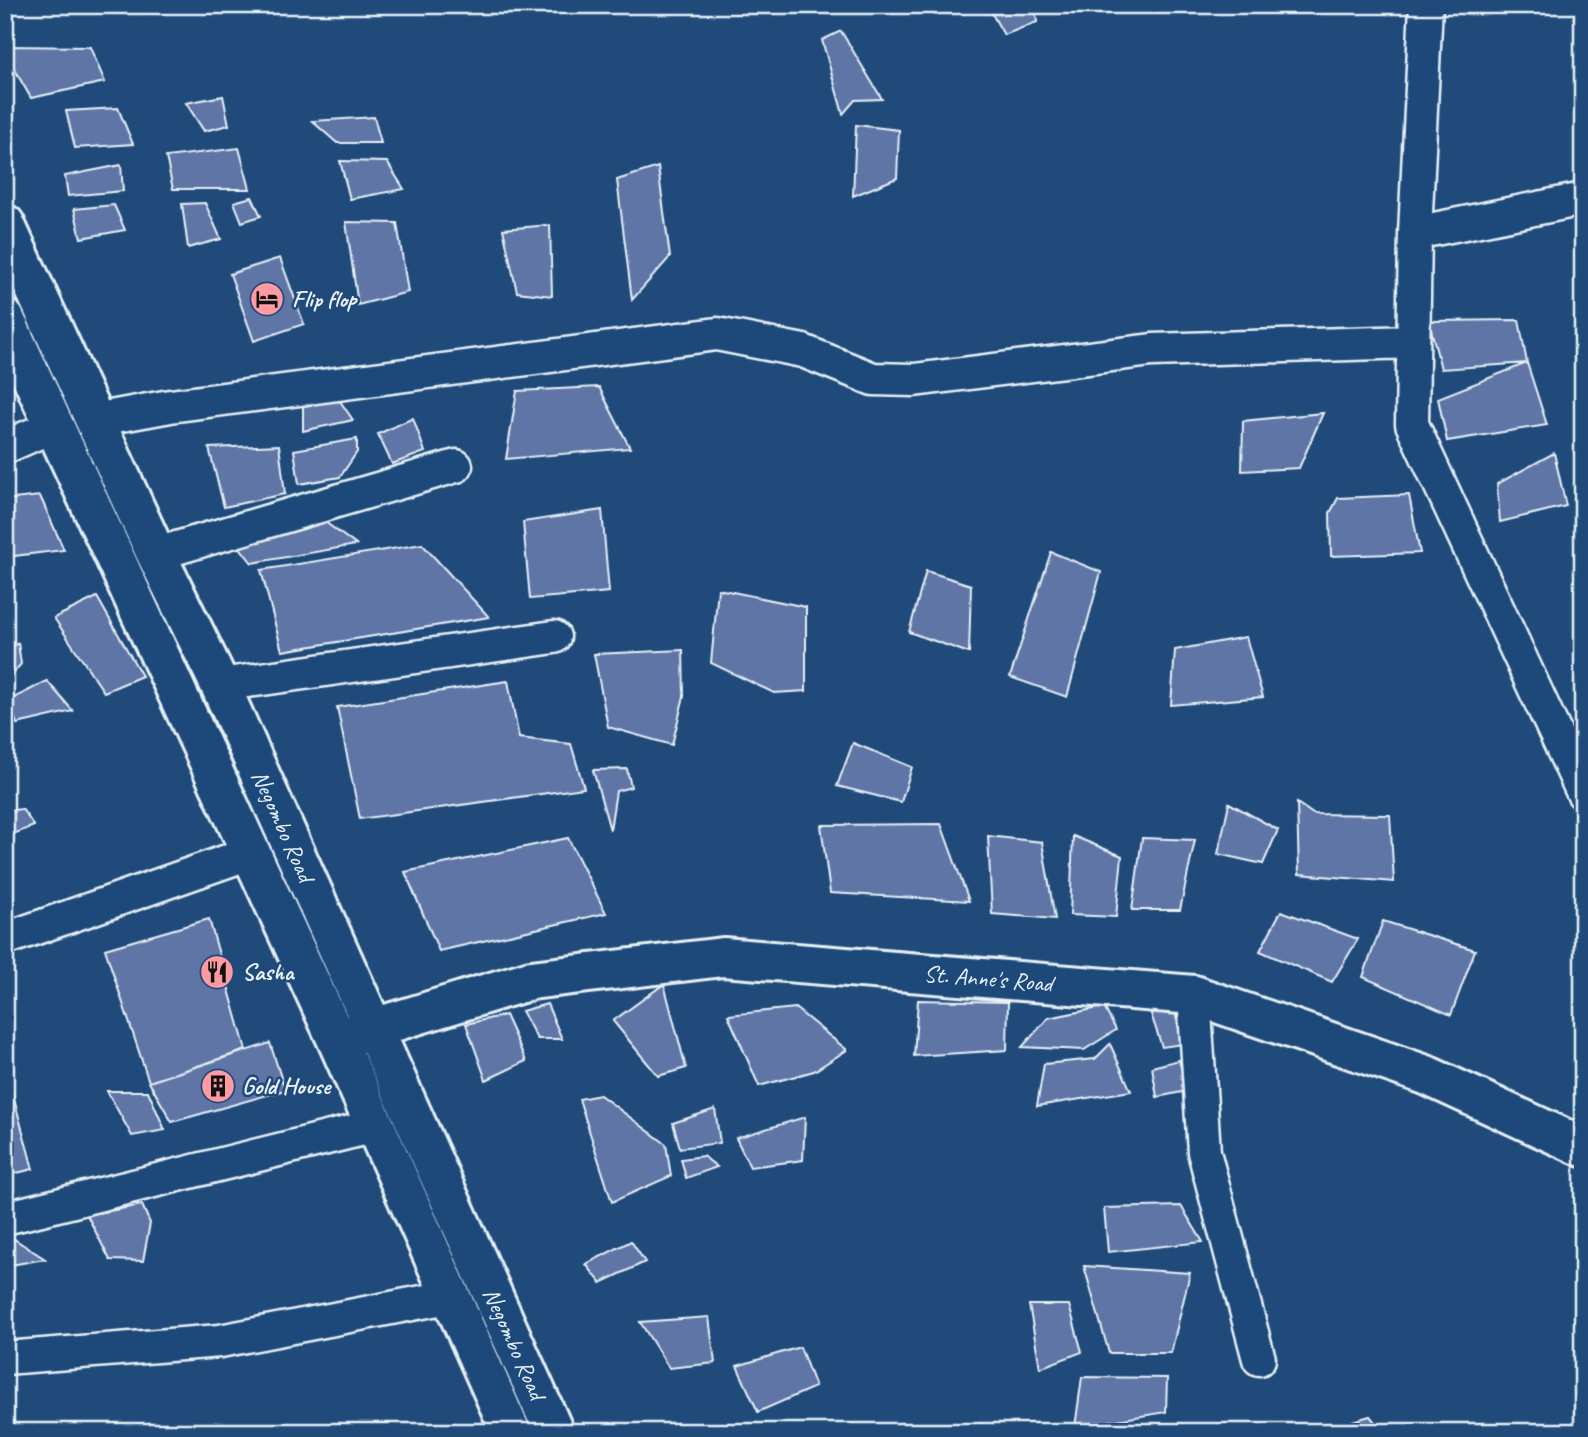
<svg xmlns="http://www.w3.org/2000/svg" width="1588" height="1437" font-family="Caveat,sans-serif">
<rect width="100%" height="100%" fill="#1f4a7a"/>
<filter id="ink" filterUnits="userSpaceOnUse"><feTurbulence type="fractalNoise" baseFrequency=".0143" numOctaves="2"/><feDisplacementMap in="SourceGraphic" scale="14" xChannelSelector="R" yChannelSelector="G"/><feConvolveMatrix kernelMatrix="1 2 1 2 8 2 1 2 1" color-interpolation-filters="sRGB"/></filter>
<g filter="url(#ink)">
<path fill="#5e75a5" stroke="#e8f1f8" stroke-width="2" d="M987,5H1035L1037,22L1004,35Z
M841,31L882,99L855,100L843,114L822,40Z
M5,46L90,47L105,82L31,98L5,53Z
M223,96L229,125L204,131L186,103Z
M118,108L133,144L75,148L66,111Z
M374,117L381,143H337L312,121Z
M856,125L899,130L897,178L853,196Z
M239,148L250,189H173L166,157Z
M340,161L387,162L404,189L350,199Z
M121,165L123,191L68,196L65,176Z
M658,167L670,257L632,300L617,180Z
M252,197L261,216L242,222L234,202Z
M205,203L221,239L188,248L182,204Z
M114,205L125,230L81,238L74,209Z
M346,222L397,223L408,292L358,305Z
M550,225L552,296L517,292L503,229Z
M280,258L304,324L254,341L230,274Z
M1519,320L1527,363L1441,369L1429,321Z
M1527,363L1547,425L1447,441L1438,398Z
M599,387L630,448L506,459L517,391Z
M340,401L353,420L303,431V405Z
M1323,413L1299,468L1242,471L1243,421Z
M413,418L425,452L392,464L378,434Z
M357,439V452L340,477L299,484L294,450Z
M279,445L285,494L224,507L209,448Z
M1554,453L1566,506L1500,522L1497,484Z
M1409,495L1420,553L1331,556L1330,513L1338,498Z
M40,496L64,550L5,557V500Z
M602,510L609,592L530,599L523,522Z
M321,519L356,545L252,563L238,545Z
M422,544L489,617L282,651L261,570Z
M1051,552L1101,572L1067,697L1010,677Z
M926,571L971,585L969,653L909,632Z
M718,589L806,607V691L774,693L711,663Z
M97,597L142,676L104,692L54,618Z
M1246,637L1263,697L1171,705L1175,650Z
M18,643L21,664L5,683V651Z
M683,650L684,696L672,745L608,727L594,654Z
M47,681L73,711L17,724L8,701Z
M508,681L519,738L571,744L584,788L360,819L337,707Z
M853,743L912,767L901,802L837,786Z
M627,769L631,787L616,791L610,830L593,770Z
M1229,803L1278,830L1263,864L1218,854Z
M1297,803L1313,814L1390,815L1394,882L1299,874Z
M22,809L34,826L5,837V811Z
M941,824L969,901L830,893L821,825Z
M988,836L1042,842L1055,919L992,914Z
M1073,836L1122,856L1116,917L1070,915Z
M568,838L606,913L439,951L405,872Z
M1142,838L1195,840L1180,910H1132Z
M1281,911L1358,939L1332,982L1260,951Z
M209,919L246,1050L149,1082L105,949Z
M1383,921L1475,950L1451,1015L1363,977Z
M664,984L686,1068L658,1076L613,1021Z
M918,1000L1008,1002L1007,1050L914,1056Z
M547,1004L562,1039H537L522,1011Z
M1104,1007L1116,1030L1084,1050L1022,1047L1048,1018Z
M795,1008L847,1050L814,1071L759,1086L728,1015Z
M1174,1009L1183,1044L1162,1047L1150,1011Z
M505,1015L526,1061L486,1080L466,1024Z
M270,1043L285,1090L172,1122L149,1082Z
M1110,1044L1131,1091L1037,1106L1044,1064L1095,1059Z
M1179,1060L1187,1091L1157,1097L1152,1067Z
M5,1066L33,1169L5,1176Z
M107,1091H148L165,1130L132,1136Z
M600,1095L666,1144L671,1176L612,1202L579,1099Z
M715,1109L720,1143L680,1148L673,1123Z
M805,1117L803,1160L750,1167L736,1138Z
M703,1156L717,1167L686,1178L681,1159Z
M142,1205L150,1223L143,1261L110,1260L87,1215Z
M1181,1206L1203,1242L1108,1252L1104,1208Z
M5,1233L45,1259L5,1266Z
M631,1241L645,1262L601,1283L586,1264Z
M1084,1266L1190,1273L1171,1353H1109Z
M1029,1305H1069L1082,1352L1040,1368Z
M709,1317L715,1363L669,1368L640,1322Z
M800,1347L815,1387L758,1412L737,1366Z
M1082,1377L1167,1378L1166,1412L1075,1427Z
M1370,1416L1383,1432H1315Z"/>
<g fill="none" stroke-linecap="round" stroke-linejoin="round">
<g stroke="#e8f1f8" stroke-width="37">
<path id="minor" d="M1426,5L1415,233L1583,199
M1415,233L1412,424L1583,793
M94,420L170,406L717,334L803,351L873,379L914,380L1152,350L1413,342
M5,447L53,426
M156,554L456,466
M220,685L554,637
M5,939L250,853
M1194,995L1204,1152L1259,1359
M5,1218L375,1126
M5,1358L220,1341L448,1297"/>
</g>
<g stroke="#e8f1f8" stroke-width="44">
<g id="major">
<path id="s1" d="M341,1038L531,980L723,957L1194,995L1426,1075L1583,1147"/>
</g>
</g>
<g stroke="#e8f1f8" stroke-width="44">
<g id="highway">
<path id="s2" d="M5,224L156,554L220,685L554,1432"/>
<path d="M5,319L337,1040L511,1432"/>
</g>
</g>
<use href="#minor" stroke="#1f4a7a" stroke-width="32"/>
<use href="#major" stroke="#1f4a7a" stroke-width="38"/>
<use href="#highway" stroke="#1f4a7a" stroke-width="38"/>
</g>
</g>
<defs>
<g id="hotel-disc" transform="scale(1.75)"><circle r="9.5" fill="#ff9aa2" stroke="#1f4a7a"/><path d="M-6-4.5h1.5V1H6V5H4.5V3h-9V5H-6ZM-4 0a1.8 1.8 0 1 1 3.6 0ZM.5 0V-2.5h3Q6-2.5 6 0Z" fill="#111"/></g>
<g id="restaurant-disc" transform="scale(1.75)"><circle r="9.5" fill="#ff9aa2" stroke="#1f4a7a"/><path d="M-5-6h1v4h1v-4h1v4h1v-4h1v5L-1.5 .5V6h-2V.5L-5-1ZM5-6V6H3V1.5H1.5Q1.5-4 5-6Z" fill="#111"/></g>
<g id="building-disc" transform="scale(1.75)"><circle r="9.5" fill="#ff9aa2" stroke="#1f4a7a"/><path d="M-4-6H4V6H1V3H-1V6H-4ZM-2.5-4.3h1.7v1.8h-1.7ZM.8-4.3h1.7v1.8H.8ZM-2.5-1h1.7V.8h-1.7ZM.8-1h1.7V.8H.8Z" fill="#111"/></g>
</defs>
<g fill-rule="evenodd">
<use href="#hotel-disc" x="267" y="299"/>
<use href="#restaurant-disc" x="217" y="972"/>
<use href="#building-disc" x="218" y="1086"/>
</g>
<g text-anchor="middle" stroke-width="5" stroke-linejoin="round" paint-order="stroke">
<g font-size="24" font-weight="bold" fill="#e8f1f8" stroke="#1f4a7a" text-anchor="start">
<text x="292" y="307">Flip flop</text>
<text x="242" y="980">Sasha</text>
<text x="242" y="1094">Gold House</text>
</g>
<g font-size="24" fill="#e8f1f8" stroke="#1f4a7a">
<text dy="8" stroke="none"><textPath href="#s2" startOffset="663">Negombo Road</textPath></text>
<text dy="8" stroke="none"><textPath href="#s1" startOffset="658">St. Anne's Road</textPath></text>
<text dy="8" stroke="none"><textPath href="#s2" startOffset="1230">Negombo Road</textPath></text>
</g>
</g>
<rect width="1588" height="1437" fill="none" stroke="#1f4a7a" stroke-width="28"/>
<rect x="14" y="14" width="1560" height="1409" fill="none" stroke="#e8f1f8" stroke-width="2.5" filter="url(#ink)"/>
</svg>
